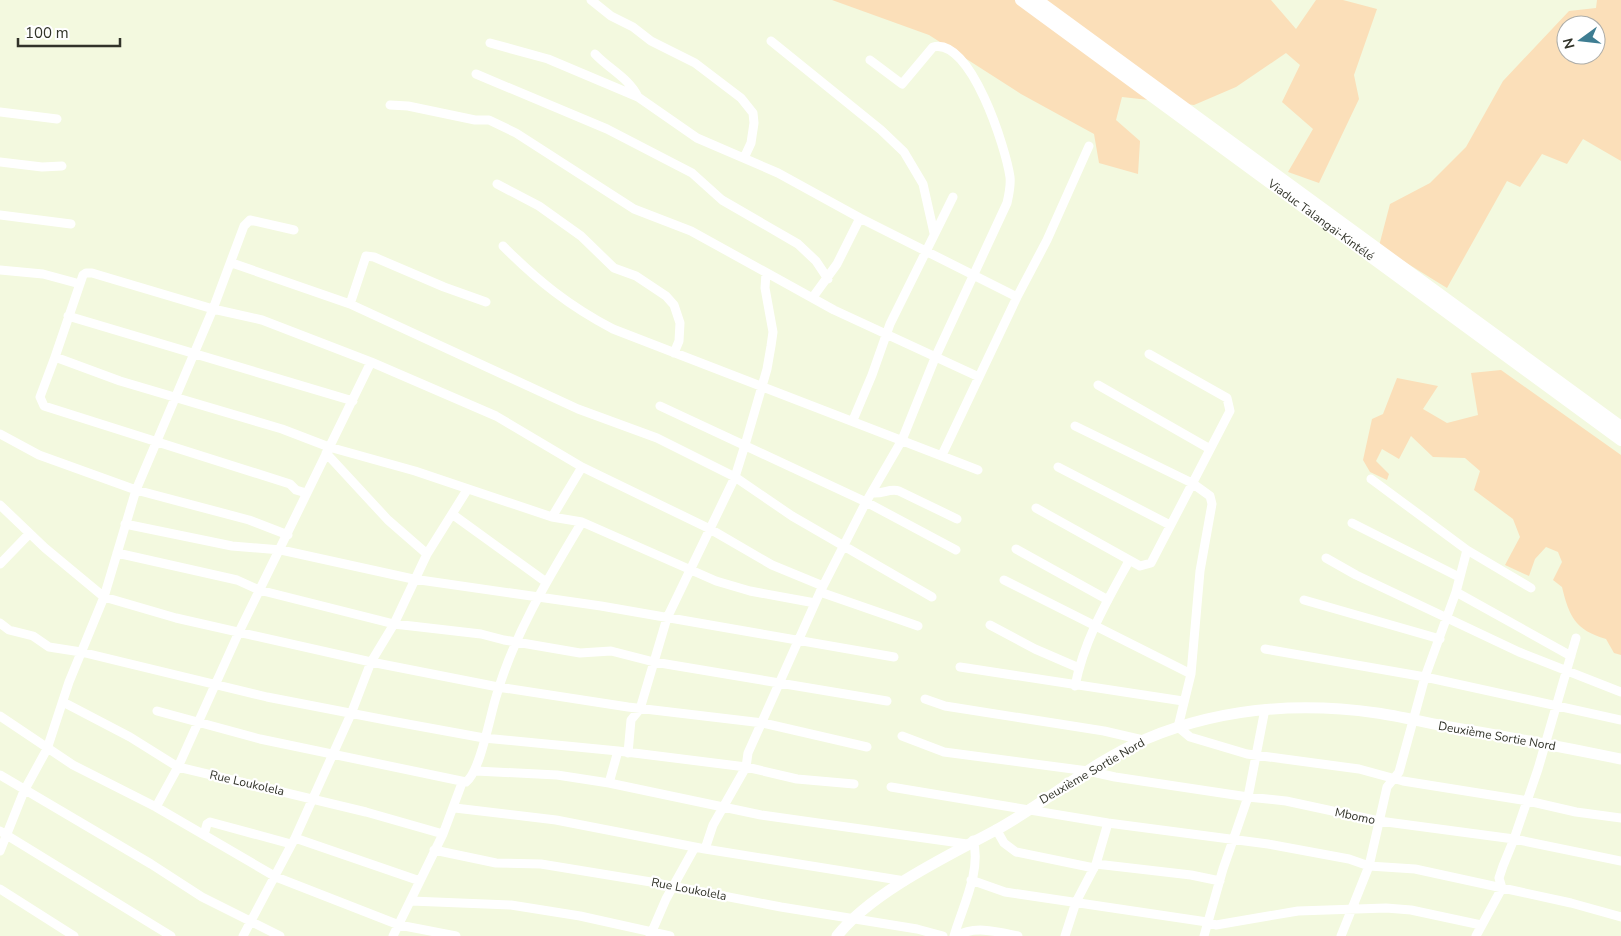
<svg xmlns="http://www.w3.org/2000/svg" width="1621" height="936" font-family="'Nunito Sans',sans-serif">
<rect width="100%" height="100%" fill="#f3f9df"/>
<path fill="#fbdfb9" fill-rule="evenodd" d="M832,0H1271L1296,29L1316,0H1343L1377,9L1354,75L1359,99L1319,183L1288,172L1313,129L1282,102L1300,65L1286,53L1236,87L1194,105L1122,97L1116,120L1140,141L1138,174L1099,163L1094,134L1021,94L929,35Z
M1597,0H1621V161L1583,139L1567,164L1542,154L1520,187L1507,181L1447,288L1379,246L1390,204L1430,183L1466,147L1503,81L1569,11L1596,8ZM1566,25H1596V55H1566Z
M1501,370L1621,455V655L1614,653L1606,639C1575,630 1569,616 1562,587L1553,580L1562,562L1558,552L1546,547L1535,559L1529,576L1505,565L1520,537L1513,519L1474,490L1480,471L1465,458L1433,457L1411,436L1399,459L1382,449L1376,461L1389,474L1387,480L1370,472L1363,460L1372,419L1383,414L1397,378L1438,386L1423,409L1447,423L1478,415L1471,373Z"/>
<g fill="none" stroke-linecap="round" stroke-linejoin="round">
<path stroke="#fff" stroke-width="9" d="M591,0L611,16L633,27L651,41L695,63L741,98L753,113L754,123L751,143L744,158
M771,41L881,130L904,152L923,184L934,233
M490,43L548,59L638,97L697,138L778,173L860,218L1017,297
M595,54C609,69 629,78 638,97
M476,74L607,129L692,173L722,200L798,244L816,261L828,279
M390,105L408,106L475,120H489L516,133L634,209L691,231L834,310L979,377
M0,112L57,119
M0,162L42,167L62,166
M497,184L539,206L581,236L614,268L636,276L666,296L674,305L680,323L679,341L674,353
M0,215L71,224
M503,246C538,281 569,306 613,329L978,470
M232,263L350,304L578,409L657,438L735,477L792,516L932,597
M0,270L43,274L80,284
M813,297L837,264L860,218
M350,304L366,256L374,257L444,287L486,302
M68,316L353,401
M55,357L40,397L44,406L290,484L296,490L306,493
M1098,385L1210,449
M660,406L866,502L956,550
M853,420L872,375L890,324L953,197
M1075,426L1192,483L1210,496L1212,504L1200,571L1191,674
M0,434L39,455L136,490L249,520L288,535
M326,453L388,520L427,554
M942,455L1017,297L1047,240L1089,146
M1058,467L1170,525
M1371,479L1467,550L1531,588
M873,493C883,494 890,488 899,491L957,519
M0,505L45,548L104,597L176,618L371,662L498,687L628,707L763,723L867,747
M1036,508L1140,566L1151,563L1230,411L1227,398L1149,354
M452,514L546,582
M552,517L582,467
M1352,523L1459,577
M125,524L232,546L281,550L413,579L601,606L894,657
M1016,549L1108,600
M117,553L237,580L259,590L394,624L481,634L504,640L580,653L611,651L654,662L887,701
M1326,558L1356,575L1519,652L1621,692
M0,564L29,534
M1004,580L1191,674L1178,727L1190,737L1247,754L1359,769L1403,781L1528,801L1576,812L1621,818
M820,592L918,626
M1456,592L1571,656
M1304,600L1440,639
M815,603L750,591L716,581L582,522L552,517L415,471L329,447L282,429L120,381L55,357L83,275L86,273H92L213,309L262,320L371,362L496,416L582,467L710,529L772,565L823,586
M0,623L9,630L33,636L49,647L81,652L267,697L391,721L484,738L618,751L746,767L797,779L854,784
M990,625L1035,649L1079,668
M1265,649L1425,677L1621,720
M960,667L1183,701
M1075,686C1084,640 1107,601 1129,561
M925,699L945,706L1104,731L1143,740
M63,702L130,737L178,767L366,812L443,834
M157,711L260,739L466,782C480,772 490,716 496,697C514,634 549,577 582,522
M0,716L73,765L156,807L276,877L399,925L456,936
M902,736L944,752L1088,771L1115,777L1248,797L1286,801L1379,821L1514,839L1621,861
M628,753L631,720L640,709L667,618L735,477L745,445L767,369L771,346L773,332L765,288L766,273
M476,771L557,775L609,783L761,815L967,844
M0,775L151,864L202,897L280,936
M609,783L618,751
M891,787L1108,823L1268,844L1349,859L1369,866L1415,869L1571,903L1621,917
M156,807L178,767L239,632L371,362
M455,808L556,820L705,849L905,881
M996,829L1004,843L1016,852L1094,868
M0,831L171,936
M204,835L207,824L210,822L291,844
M295,838L420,881
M705,849L713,825L746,767L748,753L820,592L866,502L902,440L935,358L1007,203C1009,194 1011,186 1010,177C1006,149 971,37 933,47L902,84L870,60
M434,850L496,863L541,864L651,882L781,907L917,929L943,936
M0,851L24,791L47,749L69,682L104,597L136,490L213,309L244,226L250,220L294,230
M1096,864L1191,875L1220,881
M971,880L1005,892L1207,922L1216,925L1298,911L1386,908L1411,910L1481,925
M0,889L74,936
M411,901L511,905L580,916L670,936
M243,936L295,838L351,714L371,662L394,624L427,554L467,490
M393,936L443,834L462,783
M650,936L666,899L695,847
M954,936C962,908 982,870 973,840
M957,936C974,925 999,932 1018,936
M1065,936L1076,902L1096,864L1108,823
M1204,936L1223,869L1248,797L1265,709
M1341,936L1369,866L1387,787L1399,772L1425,677L1456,592L1467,550
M1476,936L1502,888L1499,878L1503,866L1514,839L1538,769L1576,638"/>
<path stroke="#fff" stroke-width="11" d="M837,936C872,892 946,857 996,830C1047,802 1092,762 1146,739C1220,708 1299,702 1377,713C1399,716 1422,722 1444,726C1503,736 1562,747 1621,759"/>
<g stroke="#fff" stroke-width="12">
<path id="s1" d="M1021,0L1621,440"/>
<path d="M1037,0L1621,427"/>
</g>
</g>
<g text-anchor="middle" stroke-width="4.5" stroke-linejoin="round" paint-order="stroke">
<g font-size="12" fill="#313329" stroke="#fff">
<text dy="4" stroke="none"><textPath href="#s1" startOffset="372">Viaduc Talangaï-Kintélé</textPath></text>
<text transform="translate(1497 736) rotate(10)" y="4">Deuxième Sortie Nord</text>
<text transform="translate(1092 771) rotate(-30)" y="4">Deuxième Sortie Nord</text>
<text transform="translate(247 783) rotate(13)" y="4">Rue Loukolela</text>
<text transform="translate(1355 816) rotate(12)" y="4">Mbomo</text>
<text transform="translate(689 889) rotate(11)" y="4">Rue Loukolela</text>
</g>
</g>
<g transform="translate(1581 40) rotate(255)"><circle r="24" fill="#ffffff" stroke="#adada9"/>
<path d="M0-4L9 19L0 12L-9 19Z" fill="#3e7d92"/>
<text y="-8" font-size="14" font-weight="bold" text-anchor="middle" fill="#313329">N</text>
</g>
<path d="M18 38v8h102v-8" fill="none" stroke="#313329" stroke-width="2.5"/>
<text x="25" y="38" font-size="15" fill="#313329" stroke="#ffffff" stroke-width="4" paint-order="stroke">100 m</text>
</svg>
